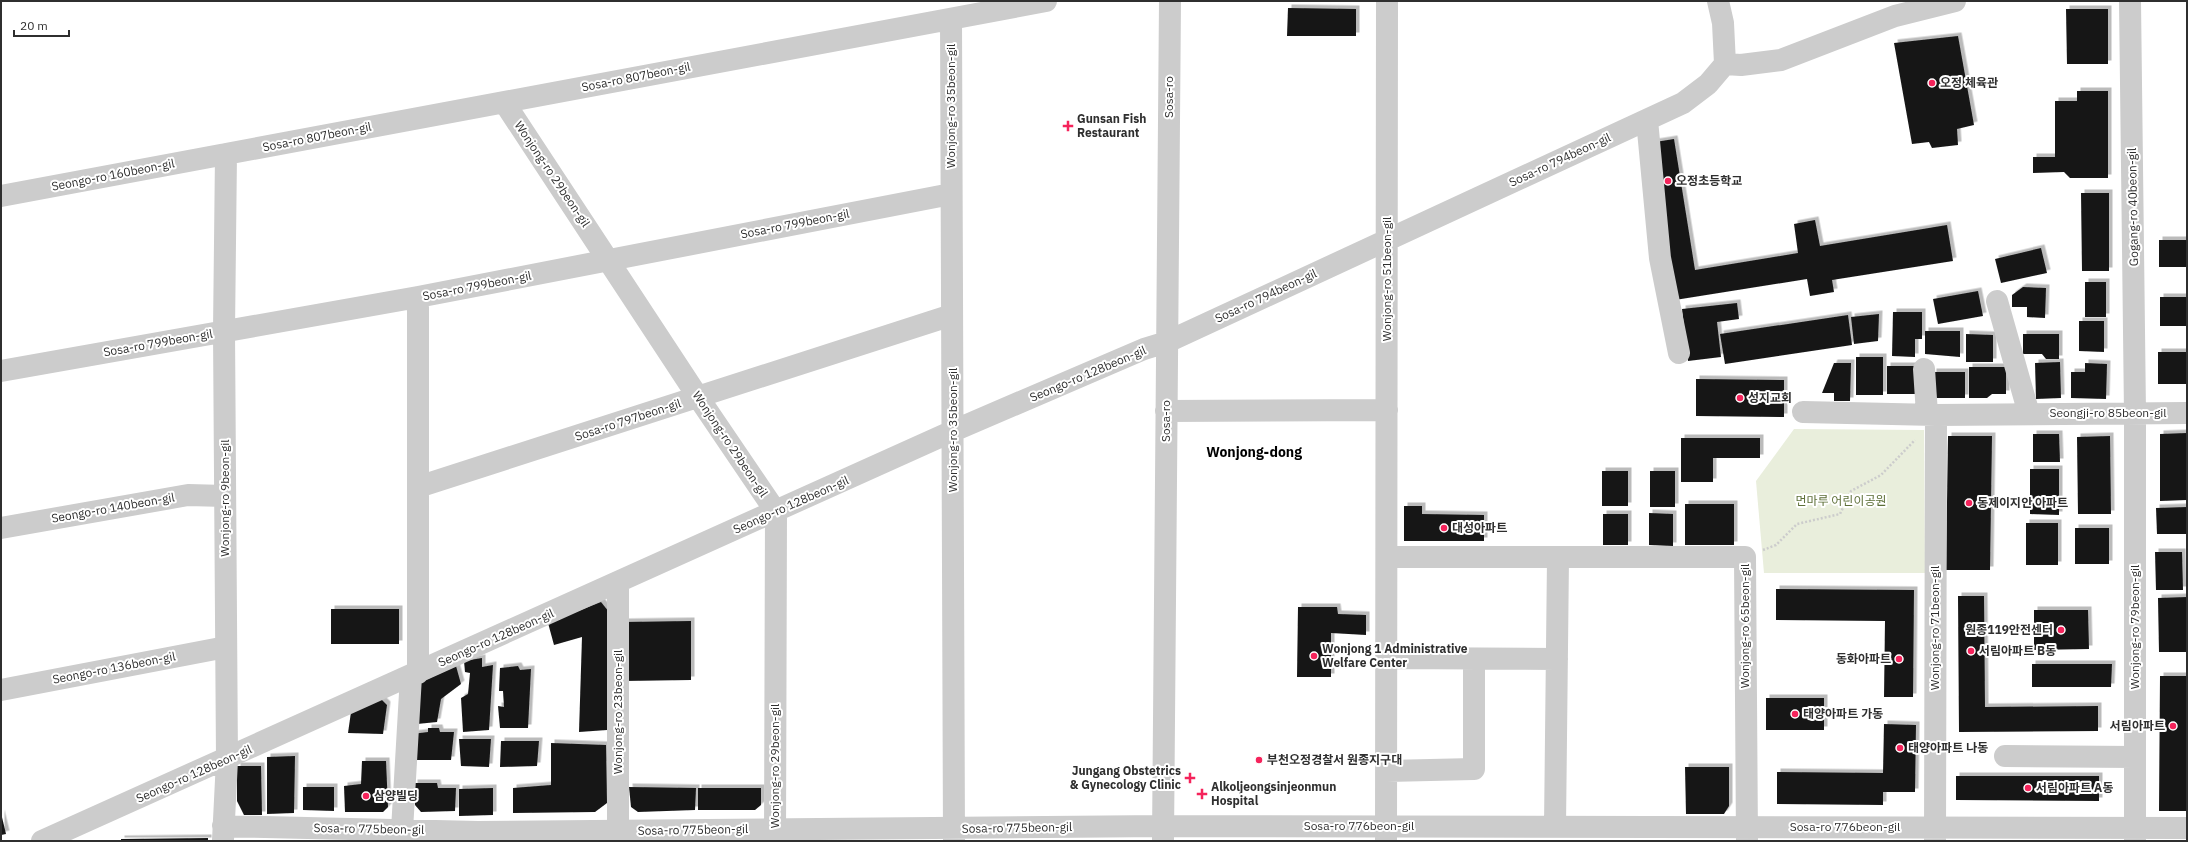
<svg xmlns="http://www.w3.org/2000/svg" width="2188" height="842" font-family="'IBM Plex Sans','Noto Sans KR',sans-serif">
<defs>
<filter id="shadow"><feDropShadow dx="3.5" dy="-3.5" stdDeviation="0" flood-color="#0004"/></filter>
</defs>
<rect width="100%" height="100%" fill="#fff"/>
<path fill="#e9eedc" d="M1794,429L1924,430L1925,573H1764L1756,481Z"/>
<path fill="#161616" filter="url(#shadow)" d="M1288,8L1356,9V36H1287Z
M2066,9H2108V64H2067Z
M1958,36L1974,125L1957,129L1958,145L1932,148L1929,142L1912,144L1894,43Z
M2077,91H2108V178H2070L2064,172L2033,173V157H2055V101H2077Z
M1674,139L1695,270L1798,253L1794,224L1815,220L1820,246L1947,225L1953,261L1832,280L1834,292L1810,296L1807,279L1675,300L1649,143Z
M2081,193H2109V271H2082Z
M2159,240H2187V267H2159Z
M2041,248L2047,273L2001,283L1995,259Z
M2085,282H2106V317H2085Z
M2023,287L2046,288L2045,318L2027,317V307H2012V295Z
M1978,291L1983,316L1938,324L1933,299Z
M2160,297H2187V326H2160Z
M1737,303L1739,319L1717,322L1721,357L1688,361L1682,309Z
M1893,312H1922V339H1915V357L1892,356Z
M1879,314L1878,341L1854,344L1851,317Z
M1848,315L1852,345L1725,364L1720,334Z
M2079,321H2104V352L2079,351Z
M1925,331H1960V357L1925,354Z
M1966,334L1993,335V362H1966Z
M2023,334H2059V359H2046L2042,354H2023Z
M2158,352H2187V384H2158Z
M1856,357H1883V395H1856Z
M2060,362L2061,398L2036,399L2035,363Z
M1834,363H1851L1850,401H1834V393H1822Z
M2085,363L2107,364L2106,399L2071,398V372H2085Z
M1887,366H1918V394H1887Z
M1969,367H2006V394H1992L1987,398H1969Z
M1933,372H1965V398H1932Z
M1696,379L1784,380V417L1696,416Z
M2187,433V500L2160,501V434Z
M2033,434H2059L2060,462H2033Z
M1948,436H1992L1990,570H1946Z
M2110,436L2111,514H2078L2077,437Z
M1681,438H1760V458H1713V482H1681Z
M2030,469H2059V515L2030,514Z
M1602,471H1628V506H1602Z
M1650,471H1675V507H1650Z
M1685,504H1734V545H1685Z
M1404,506H1422V514L1484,515V541H1404Z
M2187,507V534H2157L2156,508Z
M1649,513L1673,514V546L1649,545Z
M1603,514H1628V545H1603Z
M2026,523H2058V565H2026Z
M2075,528H2109V564H2075Z
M2155,552H2182L2183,590H2156Z
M1776,589L1914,590L1913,697H1884L1885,621L1776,620Z
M1958,596H1984L1985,707L2098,706V731L1959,732Z
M2187,597V652H2159L2158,598Z
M601,602L609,612L607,730L579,732L582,637L554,645L548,623Z
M1298,607H1337L1338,614L1366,615V635L1331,633V677H1297Z
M331,609H399V644H331Z
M2034,610H2088L2089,649L2034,650Z
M691,621V680L623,681L624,622Z
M482,658V667L493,665L489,730L463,732L461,698L468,694L470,673L465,672L464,661Z
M2032,664H2112L2111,687H2032Z
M456,666L461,684L441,699L437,722L417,724L419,683Z
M518,666L520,670L531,669L528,728H500L498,706L504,707L503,691H499L500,668Z
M2160,676H2187V811H2159Z
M1766,698H1824V730H1766Z
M381,699L387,705L383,734L348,733L351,712Z
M1884,724L1916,725L1915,792H1883V805L1777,804V772L1883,773Z
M428,728H439L440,732H454L451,760H411L412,734L428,732Z
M459,739H491L489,767L461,766Z
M501,741H539L537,766L500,767Z
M551,743L606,745L607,803L595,812L513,813V788L551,785Z
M295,756L294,813L267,814V757Z
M362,761H386L388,807L383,812H345L344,786L361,784Z
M237,766H261L262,815H244L237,801Z
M1685,767H1729V806L1724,814H1686Z
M1956,776H2099V801L1956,800Z
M414,783H437L438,788H456L455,811L421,812L415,805Z
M303,787H334V811L303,810Z
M629,787L696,788L695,810L638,812L631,807Z
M493,788V815L459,816V789Z
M698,788H761V805L755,810H698Z
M1,813L6,834L1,835Z
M208,838V841H121V839Z"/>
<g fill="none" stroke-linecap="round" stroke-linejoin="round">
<path stroke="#ccc" stroke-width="2.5" stroke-dasharray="2 2" stroke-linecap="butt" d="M1763,550L1776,545L1797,524L1840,514L1851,491L1881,475L1915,440"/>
<path stroke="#ccc" stroke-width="22" d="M1718,1L1723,23L1725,64
M2130,1L2135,413V841
M951,19L954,841
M1725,64L1741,65L1781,60L1895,16L1955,1
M504,102L698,397L776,512L775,841
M1647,120L1660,258L1679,353
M1,196L1046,1
M418,297V673
M1997,301L2029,414
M1924,369L1927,414
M1,371L418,297L951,194
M1166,411L1387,410
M1803,412L1936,415L2187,413
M418,487L952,315
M1,528L188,495L225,496
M1388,557H1745L1747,841
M618,583V841
M1387,658L1557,659
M1,690L226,647
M2005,756L2135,757
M1387,771L1474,769V659
M223,826L478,832L1164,826L2187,828
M1555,827L1558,558
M402,830L411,676
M223,840L227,760L224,331L226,154
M1163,840L1170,1
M1386,840L1387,1
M42,841L953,431L1144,349L1167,342L1683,103L1708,84L1725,64
M1935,841L1936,415"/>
</g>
<g fill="#f5235b" stroke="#fff" stroke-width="1.5">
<circle cx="1932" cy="83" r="4"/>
<path d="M1066 120h4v4h4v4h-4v4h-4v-4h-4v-4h4z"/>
<circle cx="1668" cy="181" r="4"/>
<circle cx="1740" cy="398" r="4"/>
<circle cx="1969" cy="503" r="4"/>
<circle cx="1444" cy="528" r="4"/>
<circle cx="2061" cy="630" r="4"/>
<circle cx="1971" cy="651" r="4"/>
<circle cx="1314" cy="656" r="4"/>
<circle cx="1899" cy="659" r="4"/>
<circle cx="1795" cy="714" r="4"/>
<circle cx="2173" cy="726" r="4"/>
<circle cx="1900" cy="748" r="4"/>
<circle cx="1259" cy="760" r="4"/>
<path d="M1188 772h4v4h4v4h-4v4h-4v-4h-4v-4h4z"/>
<circle cx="2028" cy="788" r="4"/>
<path d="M1200 788h4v4h4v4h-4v4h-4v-4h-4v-4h4z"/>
<circle cx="366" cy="796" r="4"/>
</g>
<g text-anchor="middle" stroke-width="4" stroke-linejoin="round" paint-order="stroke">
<g font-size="12" fill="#2f2f2f" stroke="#fff">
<text transform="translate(636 77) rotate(-11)" y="4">Sosa-ro 807beon-gil</text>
<text transform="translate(1169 97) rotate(-90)" y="4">Sosa-ro</text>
<text transform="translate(951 106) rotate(-90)" y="4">Wonjong-ro 35beon-gil</text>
<text transform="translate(317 137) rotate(-11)" y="4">Sosa-ro 807beon-gil</text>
<text transform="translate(1560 160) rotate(-25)" y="4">Sosa-ro 794beon-gil</text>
<text transform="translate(552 174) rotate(56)" y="4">Wonjong-ro 29beon-gil</text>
<text transform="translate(113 175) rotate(-11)" y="4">Seongo-ro 160beon-gil</text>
<text transform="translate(2133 207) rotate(-91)" y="4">Gogang-ro 40beon-gil</text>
<text transform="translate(795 224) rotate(-11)" y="4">Sosa-ro 799beon-gil</text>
<text transform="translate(1387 279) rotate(-90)" y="4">Wonjong-ro 51beon-gil</text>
<text transform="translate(477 286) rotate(-11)" y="4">Sosa-ro 799beon-gil</text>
<text transform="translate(1266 296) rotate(-25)" y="4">Sosa-ro 794beon-gil</text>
<text transform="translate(158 343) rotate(-10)" y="4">Sosa-ro 799beon-gil</text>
<text transform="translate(1088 374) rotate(-23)" y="4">Seongo-ro 128beon-gil</text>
<text x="2108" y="417">Seongji-ro 85beon-gil</text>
<text transform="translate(628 420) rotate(-18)" y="4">Sosa-ro 797beon-gil</text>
<text transform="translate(1166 421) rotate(-90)" y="4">Sosa-ro</text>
<text transform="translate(953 430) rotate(-90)" y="4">Wonjong-ro 35beon-gil</text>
<text transform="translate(730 444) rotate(56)" y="4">Wonjong-ro 29beon-gil</text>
<text transform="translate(225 498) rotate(-90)" y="4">Wonjong-ro 9beon-gil</text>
<text transform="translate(791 505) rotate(-24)" y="4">Seongo-ro 128beon-gil</text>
<text transform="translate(113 508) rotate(-10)" y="4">Seongo-ro 140beon-gil</text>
<text transform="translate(1745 626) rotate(-90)" y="4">Wonjong-ro 65beon-gil</text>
<text transform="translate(2135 627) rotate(-90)" y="4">Wonjong-ro 79beon-gil</text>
<text transform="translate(1935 628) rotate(-90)" y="4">Wonjong-ro 71beon-gil</text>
<text transform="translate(496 638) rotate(-24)" y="4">Seongo-ro 128beon-gil</text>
<text transform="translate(114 668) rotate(-11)" y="4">Seongo-ro 136beon-gil</text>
<text transform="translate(618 712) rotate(-90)" y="4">Wonjong-ro 23beon-gil</text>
<text transform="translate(775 766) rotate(-90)" y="4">Wonjong-ro 29beon-gil</text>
<text transform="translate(194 774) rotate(-24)" y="4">Seongo-ro 128beon-gil</text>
<text x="1359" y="830">Sosa-ro 776beon-gil</text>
<text x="1845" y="831">Sosa-ro 776beon-gil</text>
<text transform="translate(1017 828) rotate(-1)" y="4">Sosa-ro 775beon-gil</text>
<text transform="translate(369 829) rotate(1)" y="4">Sosa-ro 775beon-gil</text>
<text transform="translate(693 830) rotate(-1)" y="4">Sosa-ro 775beon-gil</text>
</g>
<g font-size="12" font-weight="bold" fill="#2f2f2f" stroke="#fff" text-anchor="start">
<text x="1940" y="87">오정 체육관</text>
<text x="1077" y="123">Gunsan Fish<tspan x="1077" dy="14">Restaurant</tspan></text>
<text x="1676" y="185">오정초등학교</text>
<text x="1748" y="402">성지교회</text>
<text x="1977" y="507">동제이지안 아파트</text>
<text x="1452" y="532">대성아파트</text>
<text x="2053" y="634" text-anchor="end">원종119안전센터</text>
<text x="1322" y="653">Wonjong 1 Administrative<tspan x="1322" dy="14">Welfare Center</tspan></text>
<text x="1979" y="655">서림아파트 B동</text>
<text x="1891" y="663" text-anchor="end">동화아파트</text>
<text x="1803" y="718">태양아파트 가동</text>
<text x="2165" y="730" text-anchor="end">서림아파트</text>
<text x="1908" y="752">태양아파트 나동</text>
<text x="1267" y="764">부천오정경찰서 원종지구대</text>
<text x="1181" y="775" text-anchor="end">Jungang Obstetrics<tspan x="1181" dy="14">&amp; Gynecology Clinic</tspan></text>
<text x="1211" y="791">Alkoljeongsinjeonmun<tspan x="1211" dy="14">Hospital</tspan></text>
<text x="2036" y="792">서림아파트 A동</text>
<text x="374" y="800">삼양빌딩</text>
</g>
<g font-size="12" fill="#5d6f38" stroke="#fff">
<text x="1841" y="505">먼마루 어린이공원</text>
</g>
<g font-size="14" font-weight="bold" fill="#000" stroke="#fff">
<text x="1254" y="457">Wonjong-dong</text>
</g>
</g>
<rect width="2188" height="842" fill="none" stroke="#2f2f2f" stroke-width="4"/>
<path d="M14 30v6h55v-6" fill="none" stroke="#2f2f2f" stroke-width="2"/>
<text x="20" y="30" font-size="12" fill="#2f2f2f" stroke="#ffffff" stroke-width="3" paint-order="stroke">20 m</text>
</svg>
